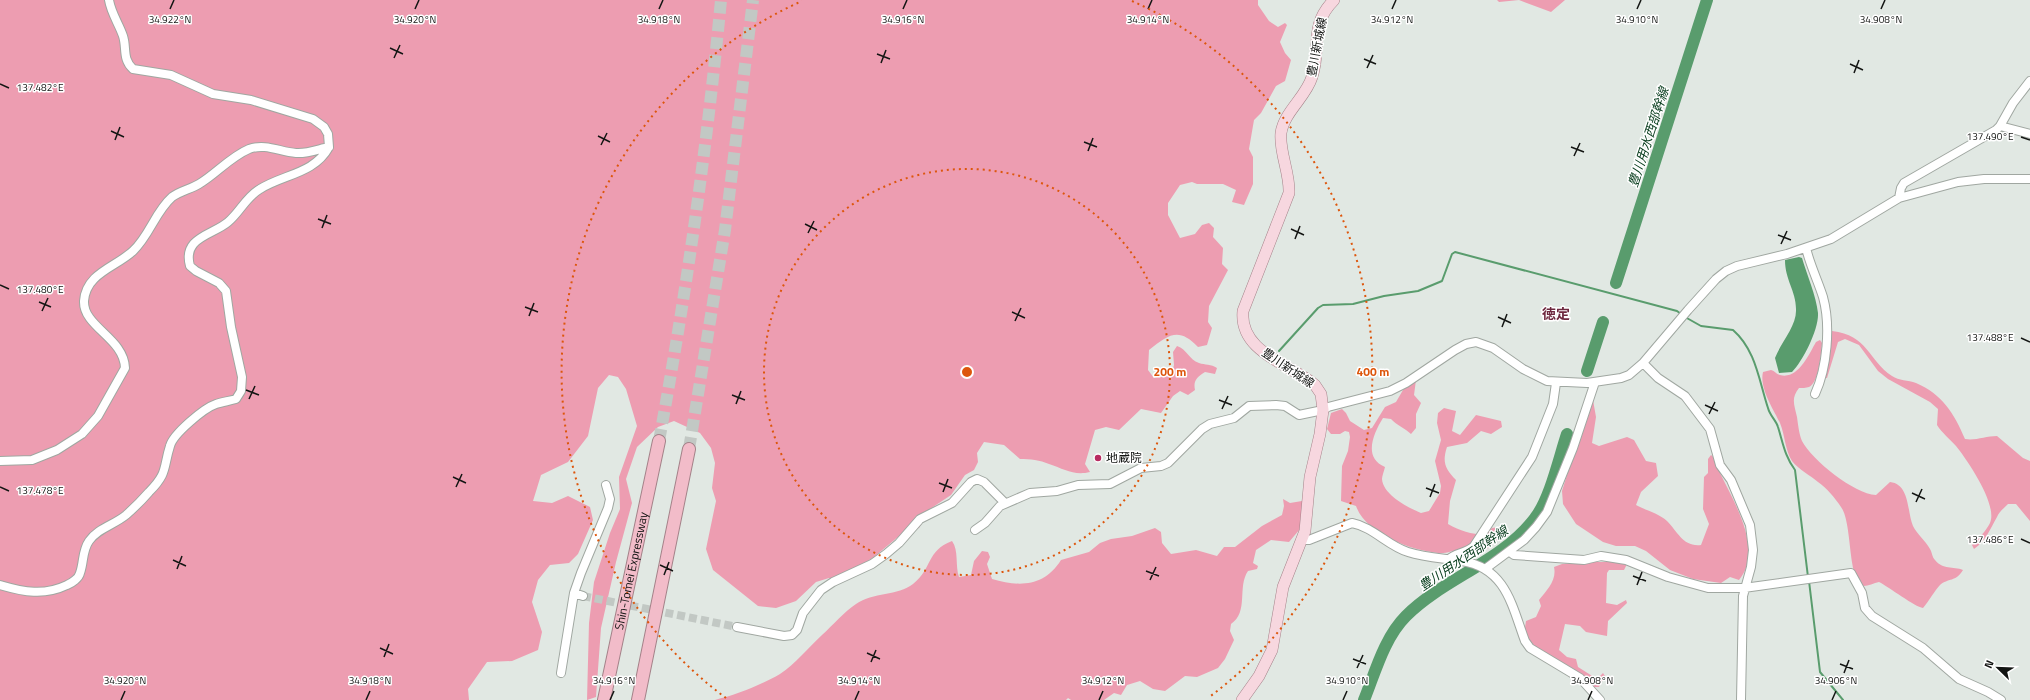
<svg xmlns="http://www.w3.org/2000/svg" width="2030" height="700" font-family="'Titillium Web','Noto Sans JP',sans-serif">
<rect width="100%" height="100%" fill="#e1e8e3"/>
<path fill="#ed9db1" d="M0,0H1258V5L1269,21L1278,27L1285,23L1287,25L1280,42L1285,53L1291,60L1285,81L1276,86L1261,113L1254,120L1249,149L1253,157V184L1244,205L1232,202L1236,190L1223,184H1197L1192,182L1180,185L1168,203V215L1180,238L1195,234L1202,225L1209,223L1214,228L1213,237L1223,248L1222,264L1228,270L1209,306L1208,322L1212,328L1207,345L1198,347C1179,327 1169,334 1149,350L1148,370L1154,378L1172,372L1174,365L1173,352L1177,346C1187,349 1189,360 1199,363C1205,365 1211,364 1217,368L1215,374L1205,372C1197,377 1193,381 1195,390L1188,395L1180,391L1173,396L1161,413L1141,409L1119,430L1106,427L1095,430L1085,464L1090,472C1074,476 1064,469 1049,464C1040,460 1030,459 1020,459L1004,445L984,442L977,453L978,462L974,470L965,475L951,495L930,509L919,528L905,531L874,557L839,579L829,578L816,582L796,601L776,608L758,606L713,570L706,549L716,501L712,488L715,463L711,448L700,433L674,421L658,427L637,447L626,479L632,503L616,562L601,628L596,697L587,700L589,623L594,582L610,533L620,509L619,477L637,426L626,389L618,377L609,375L598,388L588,436L568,462L541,475L533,501L552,503L568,496L590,507L593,520L578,554L569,563L550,565L538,580L532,602L542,632L538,650L512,661L487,662L468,689L469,700H0Z
M1497,0H1565L1551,12L1519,0L1499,2Z
M1832,331C1868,335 1868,360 1892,376C1899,381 1908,380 1916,383C1942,394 1954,413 1965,439C1975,441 1986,436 1997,436L2023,458L2030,461V521L2016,504H2008C2004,508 1999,512 1997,517C1990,529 1986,541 1974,549L1972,545C1978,539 1986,531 1990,523C1998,505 1968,461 1956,446C1950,439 1942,433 1937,425L1938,409L1930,402L1888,379L1878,371L1859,345L1845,339L1838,342L1827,378H1823L1829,337Z
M1820,340L1822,343C1821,353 1819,383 1809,387C1806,388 1802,388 1799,388C1791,398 1794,404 1797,417C1798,424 1799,434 1802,441C1812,460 1854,494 1876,495L1890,482C1910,484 1907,512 1913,526C1917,534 1925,540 1930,549C1932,552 1932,557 1935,560C1943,570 1953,566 1963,570C1956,582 1948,578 1940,585C1935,590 1929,601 1923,608C1915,607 1889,587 1879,582C1874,583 1868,586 1864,586C1847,583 1853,523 1841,507C1835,498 1827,488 1818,482C1810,475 1799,470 1792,461C1785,450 1785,435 1780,423C1774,410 1759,388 1763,372L1771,370C1775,371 1776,374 1780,375C1798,380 1809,354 1816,342Z
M1416,380L1414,395L1421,403L1416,414V428L1411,434C1405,428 1396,425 1391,419L1383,418C1373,434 1363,458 1385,467C1384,471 1382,476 1382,479C1383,495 1409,508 1421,513L1429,511L1440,493L1441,486L1435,461L1441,440L1437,423L1438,413L1444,408L1456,411L1452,431L1460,435L1476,415L1501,421L1502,427L1491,434L1481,431L1467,443L1447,447C1442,462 1445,469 1456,480L1450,501L1448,524C1460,531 1471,534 1485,535L1492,528L1499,527L1502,535L1488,548L1476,554C1471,553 1466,550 1462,550C1453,550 1446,554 1438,553C1410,550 1366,534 1356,506L1341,501L1342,466L1348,451L1350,437L1349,432L1345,431L1340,434H1331L1327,429L1331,413L1342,409L1346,413L1350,421L1364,430L1372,428L1385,407L1396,402L1403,390Z
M1593,400L1596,417L1592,443L1599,446L1627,437L1634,440L1646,461L1656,463L1658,476L1641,492L1636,505C1645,510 1660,514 1667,521C1678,532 1683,547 1701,545L1709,524L1703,509L1704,477L1708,473V459L1711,455C1718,460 1718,470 1722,477C1736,505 1763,552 1739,580L1730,577L1721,583L1693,579L1670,570L1646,551L1635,546H1616L1603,542L1576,524L1563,504L1562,491L1590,401Z
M1283,499L1290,503L1302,501L1303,508L1300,529L1289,542L1271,540L1256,550L1253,563L1258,566L1257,569L1248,571C1237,587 1249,612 1231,624L1230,631L1234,640L1225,659L1218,668L1197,677L1185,676L1165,691L1153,689L1140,681L1127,685L1121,695L1114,693L1104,700H1071L1068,698L1066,700H715C736,695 761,685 780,674C795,664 809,647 822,635C833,625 844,612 856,604C873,592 898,596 913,584C933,568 926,551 952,541C959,550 955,566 959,577L971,575L974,561L982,551L988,552L990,557L987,564L992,579C1019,587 1044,587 1061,560L1089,552L1100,543L1111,539L1132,536L1155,528L1161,532L1162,543L1171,554L1196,550L1217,556L1224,547H1235L1262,526L1282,515L1284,506Z
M1593,562H1623L1627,564L1624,570H1609L1607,573L1606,603L1617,605L1626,600L1627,603L1608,621L1607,636L1586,632L1580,626L1565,624L1559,650L1567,657L1576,659L1578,667L1597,679L1603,673L1605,676L1599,687H1593L1574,669L1537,649L1524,634L1526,621L1536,617L1541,606L1539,600C1547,590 1557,580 1554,567L1562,564Z"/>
<path fill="#599c6d" d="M1799,257L1802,258C1807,275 1816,295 1818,313C1819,329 1803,361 1792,372L1779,373L1775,358C1781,342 1797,326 1796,309C1796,291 1785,280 1785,260Z"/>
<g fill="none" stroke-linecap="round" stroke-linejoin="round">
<path stroke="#599c6d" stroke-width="2" d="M1685,317L1701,326L1733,330C1756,350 1759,381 1768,408C1770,416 1776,420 1778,427C1783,443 1785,457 1795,470L1808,577
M1279,351L1318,308L1323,305L1353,304L1384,296L1418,291L1442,281L1452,254L1455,252L1677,311L1681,314
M1809,581L1820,672L1843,700"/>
<path stroke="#599c6d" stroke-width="12" d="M1616,283L1707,0
M1587,371L1603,322
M1364,700C1375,673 1384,638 1406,616C1444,578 1502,562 1535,518C1550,499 1559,458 1567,434"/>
<path stroke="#c2c8c4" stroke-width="8" stroke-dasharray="8 4" stroke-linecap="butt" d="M583,596L737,627"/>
<path stroke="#c2c8c4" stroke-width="12" stroke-dasharray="12 6" stroke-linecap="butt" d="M659,441C686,295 707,148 721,0
M689,449L725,230L753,0"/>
<g stroke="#a0a7a1" stroke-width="10">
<path id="minor" d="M2000,126L2030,134
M1899,198L1901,188L1904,183L1996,130L2000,126L2013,103L2030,81
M1806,248C1810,265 1818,281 1823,297C1831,326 1827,368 1815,394
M1643,363L1658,378L1685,396L1710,429L1720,465L1731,480L1750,525L1753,550L1751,567L1743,596L1741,700
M0,461L32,460L57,450L82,434L98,416L125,368C124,338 83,327 84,301C86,273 116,267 133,251C150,235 155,212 172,197C180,191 191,189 199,184C216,174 230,157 249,149C266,143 280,152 296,153C307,154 319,149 329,147
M975,530L985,523L1000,506L1030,493L1057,491L1078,485L1110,484L1141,468L1161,466L1168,463L1202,429L1210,424L1234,418L1249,406L1276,405L1285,406L1299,415L1323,410L1328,407L1390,391L1406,383L1455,350L1466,344L1476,342L1493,348L1523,369L1547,381L1587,383L1621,378L1629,375L1643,363L1688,310L1716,279L1726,271L1737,266L1787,254L1831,239L1899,198L1958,182L1984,179H2030
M1302,540H1309L1352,523C1373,527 1388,546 1408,552C1426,558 1444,558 1462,561C1506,568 1512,606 1525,641L1530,648L1580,678L1600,700
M1510,552L1514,555L1584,560L1601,556L1626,560L1668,577L1708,588H1744L1851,573L1862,593L1865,608L1872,616L1923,648L1959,679L1988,692L2001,700
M1448,560C1455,552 1466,554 1474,546L1532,457L1553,404L1556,383
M1485,569L1524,540L1536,527L1547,512L1573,448L1595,382
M0,585C24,592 44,596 67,585C72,583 79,578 80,573C84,562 82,551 89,541C98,528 114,525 126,515C134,508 142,500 149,492C168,473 163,468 170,446C173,434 204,408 216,404C222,402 229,401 236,399L241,391L242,377L231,327L226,291L219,283L196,271L190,266C182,237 213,235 228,222C240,212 246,197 260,189C284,174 314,174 329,147L328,134L324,127L313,119L251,100L213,94L171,75L133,69C122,59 127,48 123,36C119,24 111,13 109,0
M583,596L574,593L581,573L608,508L610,499L606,485
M737,627L784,636L792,635L797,630L803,613L821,590L833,582L872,564L886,554L899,543L920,519L952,503L971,482L977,479L984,482L1005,503
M561,673L574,593"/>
</g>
<g stroke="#a48289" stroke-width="12">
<path id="major" d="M1242,700L1259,676L1272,650L1283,587L1305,531L1310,477L1320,434L1323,410L1321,394L1315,385C1290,364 1239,352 1243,311L1289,193C1290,173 1279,152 1281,133C1284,112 1306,97 1312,77C1322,48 1308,26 1334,0"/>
</g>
<g stroke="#a48289" stroke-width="14">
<g id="highway">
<path id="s1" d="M604,700L659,441"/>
<path d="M638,700L689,449"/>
</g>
</g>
<use href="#minor" stroke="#fff" stroke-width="8"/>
<use href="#major" stroke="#f7d7df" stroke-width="11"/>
<use href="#highway" stroke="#f2bcc9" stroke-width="12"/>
</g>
<path fill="none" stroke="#131513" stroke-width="1.5" d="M170,9L174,0M415,9L419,0M659,9L663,0M903,9L907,0M1148,9L1152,0M1392,9L1396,0M1637,9L1641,0M1881,9L1885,0M390,48L403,54M877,54L890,59M394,58L400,45M1364,59L1376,64M881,63L886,50M1850,64L1863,70M1367,68L1373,55M1854,73L1859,60M0,84L9,88M111,131L124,137M598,136L610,142M2021,137L2030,140M115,140L120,127M1084,142L1097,147M601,145L607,133M1571,147L1584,152M1088,151L1093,138M1574,156L1580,143M318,219L331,224M805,224L817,230M322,228L327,215M1291,229L1304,235M808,233L814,221M1778,235L1791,240M1295,239L1300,226M1781,244L1787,231M0,285L9,289M39,302L51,307M525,307L538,312M42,311L48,298M1012,312L1025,318M529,316L534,303M1498,317L1511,323M1015,321L1021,308M1502,327L1507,314M2021,338L2030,342M246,390L259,395M732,395L745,400M249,399L255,386M1219,400L1232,405M736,404L741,391M1705,405L1718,411M1222,409L1228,396M1709,414L1715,402M453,477L466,483M939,483L952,488M0,487L9,491M456,487L462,474M1426,488L1439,493M943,492L948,479M1912,493L1925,499M1430,497L1435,484M1916,502L1922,489M2021,539L2030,543M173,560L186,566M660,565L673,571M177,569L182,556M1146,571L1159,576M664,575L669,562M1633,576L1646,581M1150,580L1156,567M1637,585L1642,572M380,648L393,654M867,653L880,659M384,657L389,644M1353,659L1366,664M871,662L876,650M1840,664L1853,669M1357,668L1363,655M1844,673L1849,660M121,700L125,691M366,700L370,691M610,700L614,691M855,700L859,691M1099,700L1103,691M1343,700L1347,691M1588,700L1592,691M1832,700L1836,691"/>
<g fill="none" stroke="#dd560c" stroke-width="2" stroke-dasharray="2 4">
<circle cx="967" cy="372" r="203"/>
<path d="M726 698A406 406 0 0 1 802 1M1132 1A406 406 0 0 1 1208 698"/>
</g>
<circle fill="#b82b61" stroke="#fff" stroke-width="1.5" cx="1098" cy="458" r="4"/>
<g text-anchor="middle" stroke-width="3" stroke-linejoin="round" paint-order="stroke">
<g font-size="12" fill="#131513" stroke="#fff">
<text transform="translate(1317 47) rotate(-79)" y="4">豊川新城線</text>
<text transform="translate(1288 368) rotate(34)" y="4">豊川新城線</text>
<text dy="4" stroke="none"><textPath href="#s1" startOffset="132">Shin-Tomei Expressway</textPath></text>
</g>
<g font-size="12" fill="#131513" stroke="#fff" text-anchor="start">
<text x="1106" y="462">地蔵院</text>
</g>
<g font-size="13" font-style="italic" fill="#0c4021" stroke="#fff">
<text transform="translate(1648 137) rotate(-72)" y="5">豊川用水西部幹線</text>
<text transform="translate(1463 558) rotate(-34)" y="5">豊川用水西部幹線</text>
</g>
<g font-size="14" font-weight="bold" fill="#6e293f" stroke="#fff">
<text x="1556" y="319">徳定</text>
</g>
</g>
<g font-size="10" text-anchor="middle" fill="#131513" stroke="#fff" stroke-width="3" stroke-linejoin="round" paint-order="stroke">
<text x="170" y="23">34.922°N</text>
<text x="659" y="23">34.918°N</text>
<text x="1148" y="23">34.914°N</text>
<text x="415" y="23">34.920°N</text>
<text x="903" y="23">34.916°N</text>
<text x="1392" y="23">34.912°N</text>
<text x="1637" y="23">34.910°N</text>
<text x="1881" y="23">34.908°N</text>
<text x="40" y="91">137.482°E</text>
<text x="1990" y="140">137.490°E</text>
<text x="40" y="293">137.480°E</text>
<text x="1990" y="341">137.488°E</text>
<text x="40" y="494">137.478°E</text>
<text x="1990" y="543">137.486°E</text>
<text x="125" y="684">34.920°N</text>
<text x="370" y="684">34.918°N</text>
<text x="614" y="684">34.916°N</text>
<text x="859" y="684">34.914°N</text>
<text x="1103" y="684">34.912°N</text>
<text x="1347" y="684">34.910°N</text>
<text x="1592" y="684">34.908°N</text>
<text x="1836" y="684">34.906°N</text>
</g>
<circle cx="967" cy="372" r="6" fill="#dd560c" stroke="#fff" stroke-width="2"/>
<g font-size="12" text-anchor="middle" font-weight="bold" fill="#dd560c" stroke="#fff" stroke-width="3" stroke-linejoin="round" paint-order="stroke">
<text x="1170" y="376">200 m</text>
<text x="1373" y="376">400 m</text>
</g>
<g transform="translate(1998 668) rotate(293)" stroke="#ffffff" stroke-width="3" paint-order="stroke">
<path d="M0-3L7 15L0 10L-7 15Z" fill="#131513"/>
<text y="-6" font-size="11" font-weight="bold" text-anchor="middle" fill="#131513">N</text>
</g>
</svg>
